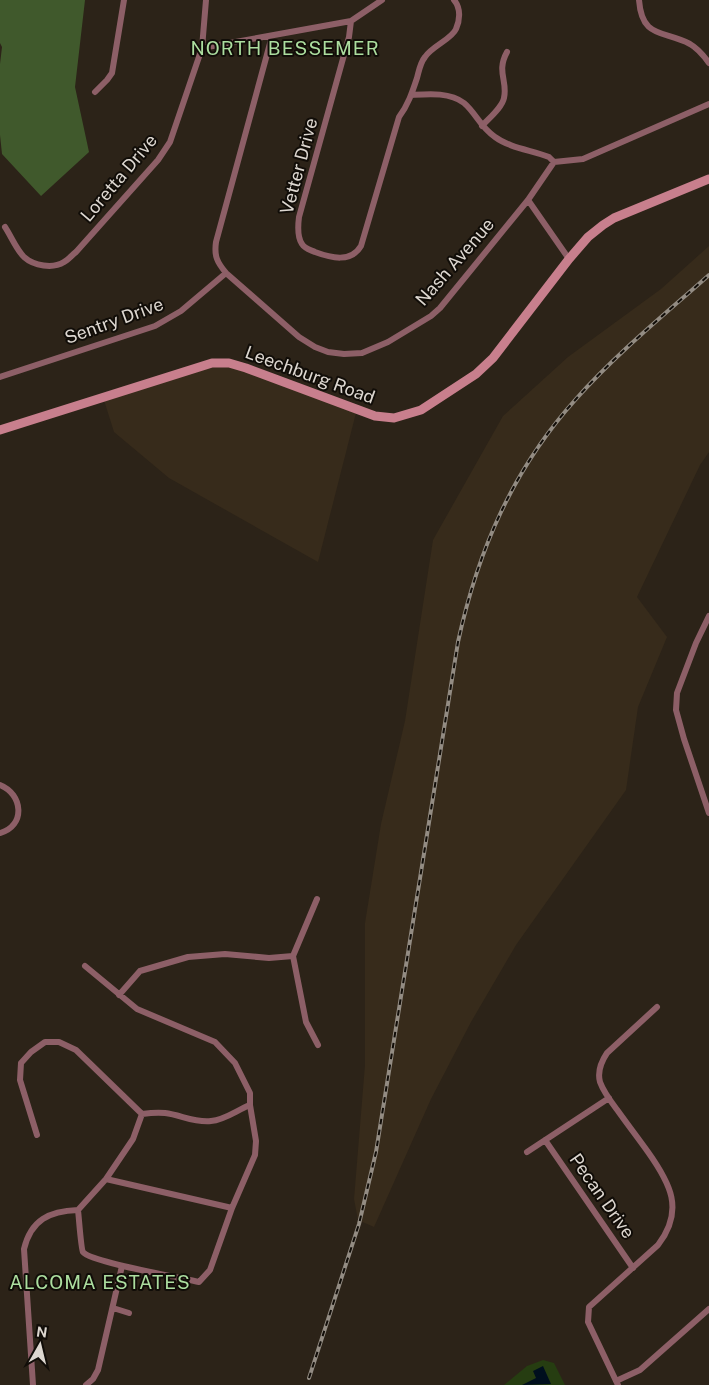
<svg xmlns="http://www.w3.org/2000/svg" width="709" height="1385" font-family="'Public Sans',sans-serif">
<rect width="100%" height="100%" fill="#2c2318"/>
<path fill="#372b1b" d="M709,246V452L700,465L637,597L667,637L638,707L626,790L516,945L471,1022L431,1099L374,1227L358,1220L354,1199L365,1065V923L381,824L405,721L433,540L503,416L568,357L661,289Z
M220,363L357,409L318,562L169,478L114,432L103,397Z"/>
<path fill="#263d11" d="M543,1360L554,1363L565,1385H504L527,1366Z"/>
<path fill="#40592c" d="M0,0H85L75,87L89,152L41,196L2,154L0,135V64L2,47L0,43Z"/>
<path fill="#000f1e" d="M543,1366L551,1384L522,1385L536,1378L533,1371Z"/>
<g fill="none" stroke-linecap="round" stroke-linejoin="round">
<path stroke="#8d5f67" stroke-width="6" d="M639,0C642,39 663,30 690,44C697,48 704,56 709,63
M351,21L349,37L299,217C298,225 297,237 302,244C305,249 311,250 315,252C331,258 351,263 361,246L399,117C408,105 412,93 417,78C419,71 420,63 425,57C432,46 452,39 456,29C460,20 461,8 454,0
M272,36L216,242C214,256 217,262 226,273L299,337L315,347L328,352L344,354L362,353L388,342L431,316L440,308L528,200L554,162L583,159L709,104
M202,48L351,21L382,0
M95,92L107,80L112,73L124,0
M412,95C428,94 450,92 464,103C476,113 480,127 495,137C510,148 531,150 549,157L554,162
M482,126C488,119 502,108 504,98C508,81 496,72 507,52
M528,200L569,259
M5,227C11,236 16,249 24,257C34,266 53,269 64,262C68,260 72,255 76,252L158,160L170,142L202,48L206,0
M0,377L155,326L181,311L226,273
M709,616L696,643L677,693L676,710L684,739L709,813
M0,785C23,794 26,826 0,833
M293,956L306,1022L318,1045
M293,956L317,899
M119,995L140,971L188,957L225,954L269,958L293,956
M142,1114C149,1113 157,1112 165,1113C181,1115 195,1123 211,1121C225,1120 237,1110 250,1105
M545,1140L633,1268
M527,1152L609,1098
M106,1179L232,1208
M78,1210C79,1218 81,1249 83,1252C90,1262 182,1278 199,1282L210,1270L232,1208L255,1155L256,1141L250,1105V1093L235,1063L215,1042L137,1009L85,966
M113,1308L129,1313
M616,1381L640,1370L709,1309
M33,1385L24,1249C31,1220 49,1211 78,1210L106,1179L133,1139L142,1114L76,1050L59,1042H45L31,1052L21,1063L20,1080L37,1135
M86,1385L93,1379L98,1370L122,1266
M618,1385L588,1322L589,1307L658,1245C685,1210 670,1183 648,1152C638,1138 628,1125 618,1111C612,1103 604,1093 600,1082C597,1071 601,1062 607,1053L657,1007"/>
<path stroke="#c87f8d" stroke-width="9" d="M0,430L212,363H229L246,368L375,416L394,418L421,410L476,374L493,358L569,259L588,237L603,225L614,218L709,179"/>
<g stroke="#938c83" stroke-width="4">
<path id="rail" d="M309,1378L359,1224L376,1152L458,642C478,550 513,469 576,399C616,354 664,315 709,275"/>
</g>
<use href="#rail" stroke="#110d08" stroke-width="2" stroke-dasharray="5.5" stroke-linecap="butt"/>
</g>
<g text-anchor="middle" stroke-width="4" stroke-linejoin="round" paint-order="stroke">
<g font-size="18" fill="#ddd7d0" stroke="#110d08">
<text transform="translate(299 166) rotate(-75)" y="6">Vetter Drive</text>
<text transform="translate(119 178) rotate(-50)" y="6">Loretta Drive</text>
<text transform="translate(455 262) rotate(-49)" y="6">Nash Avenue</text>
<text transform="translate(114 321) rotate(-20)" y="6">Sentry Drive</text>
<text transform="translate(310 375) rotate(20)" y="6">Leechburg Road</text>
<text transform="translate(602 1196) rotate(55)" y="6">Pecan Drive</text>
</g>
<g font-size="19" letter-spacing="1" fill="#acde9f" stroke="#110d08">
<text x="285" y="55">NORTH BESSEMER</text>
<text x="100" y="1289">ALCOMA ESTATES</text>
</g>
</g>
<g transform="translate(40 1345) rotate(8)" stroke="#110d08" stroke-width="4" paint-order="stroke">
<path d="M0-4L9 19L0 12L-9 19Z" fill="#ddd7d0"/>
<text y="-8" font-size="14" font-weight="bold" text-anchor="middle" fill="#ddd7d0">N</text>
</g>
</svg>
